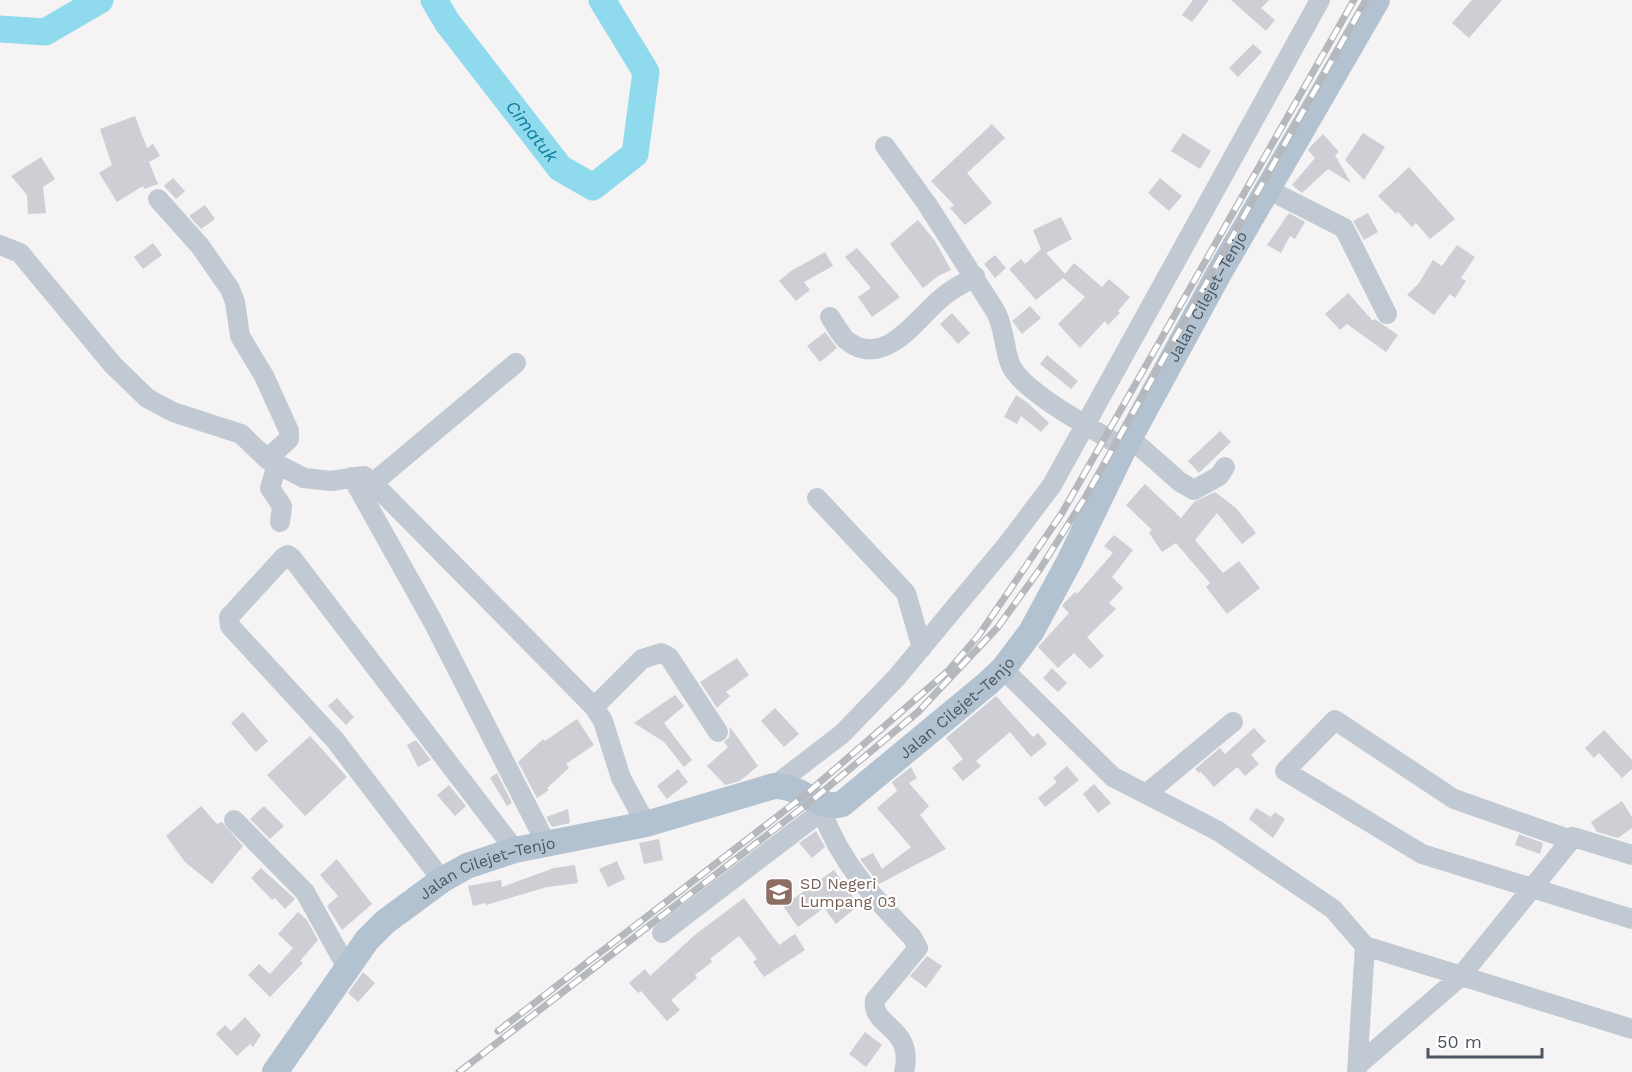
<svg xmlns="http://www.w3.org/2000/svg" width="1632" height="1072" font-family="'Work Sans',sans-serif">
<rect width="100%" height="100%" fill="#f5f3f3"/>
<g fill="none" stroke-linecap="round" stroke-linejoin="round">
<g stroke="#90daee" stroke-width="27">
<path id="s1" d="M434,0L447,22L560,168L593,187L635,154L646,72L602,0"/>
<path d="M0,29L45,32L100,0"/>
</g>
</g>
<path fill="#cdcfd5" d="M1193,0H1209L1192,22L1182,15Z
M1231,0H1269L1261,8L1275,20L1266,31Z
M1472,0H1502L1469,38L1452,23Z
M1253,44L1262,52L1238,77L1229,68Z
M135,116L147,148L153,144L160,156L149,162L158,184L144,189L143,186L117,202L99,173L112,165L100,129Z
M992,124L1005,138L967,173L992,203L965,225L950,208L954,205L931,181Z
M1183,133L1211,151L1200,169L1171,151Z
M1363,133L1385,147L1364,180L1345,160Z
M1323,134L1339,152L1335,155L1351,183L1328,169L1302,193L1292,185L1315,158L1308,150L1310,147Z
M41,157L55,179L43,187L46,213L28,214L27,195L11,176Z
M1409,167L1455,219L1430,239L1416,223L1412,227L1398,212L1396,214L1378,196Z
M173,178L185,191L176,199L164,186Z
M1160,178L1182,196L1169,211L1148,193Z
M205,205L215,219L201,229L189,216Z
M1289,213L1305,222L1295,239L1290,236L1281,253L1267,245Z
M1368,213L1378,232L1364,240L1353,221Z
M1061,217L1072,239L1046,253L1065,274L1074,263L1102,287L1109,279L1130,297L1118,311L1120,313L1108,325L1105,321L1080,348L1058,324L1085,297L1063,278L1036,300L1009,269L1021,259L1025,264L1041,249L1033,230Z
M918,220L935,241L951,270L938,276L923,288L890,244Z
M153,243L162,255L143,269L134,257Z
M1457,245L1475,257L1461,278L1466,281L1455,298L1450,294L1434,315L1407,295L1419,283L1433,260L1442,266Z
M857,248L900,297L872,317L858,297L871,288L845,257Z
M825,252L833,266L804,282L810,290L796,301L779,281L791,271Z
M995,255L1006,268L995,278L984,264Z
M1348,293L1373,321L1375,319L1398,335L1386,352L1347,324L1340,330L1325,314Z
M1030,306L1041,318L1022,334L1012,321Z
M952,313L970,333L958,344L940,324Z
M825,332L837,348L820,362L807,346Z
M1047,355L1078,381L1071,389L1040,364Z
M1016,395L1028,403L1049,423L1041,432L1021,416L1017,424L1004,417Z
M1220,431L1231,442L1199,473L1188,461Z
M1145,484L1181,518L1194,502L1215,492L1236,508L1256,533L1242,544L1217,513L1195,540L1223,573L1239,561L1260,588L1227,614L1206,587L1210,583L1176,543L1162,552L1149,533L1152,530L1126,505Z
M1114,535L1133,550L1112,577L1123,588L1109,603L1116,609L1087,637L1104,656L1090,669L1074,653L1058,668L1038,647L1069,613L1062,606L1064,603L1075,592L1077,594L1113,553L1104,546Z
M737,658L749,675L726,692L730,696L717,708L700,682Z
M1052,668L1067,683L1058,692L1043,678Z
M675,695L684,706L664,723L692,760L684,767L664,742L634,723Z
M996,696L1033,737L1038,733L1047,744L1031,757L1010,732L976,761L981,766L963,781L952,768L963,759L946,738Z
M337,698L354,717L346,725L328,706Z
M775,708L799,734L784,747L761,721Z
M243,712L268,741L256,752L231,723Z
M577,719L594,745L566,764L569,768L547,788L549,790L537,798L518,762L543,739L545,741Z
M730,727L758,766L740,781L725,785L707,766L728,747L724,742L729,737Z
M1254,728L1266,741L1251,755L1259,764L1245,776L1237,767L1214,787L1201,772L1199,773L1195,769L1220,748L1225,754Z
M1604,730L1632,760V769L1622,778L1599,753L1594,758L1585,748Z
M310,736L347,777L305,816L267,775Z
M416,740L431,760L418,767L407,745Z
M1067,766L1079,780L1045,807L1038,798L1057,782L1053,778Z
M911,767L917,778L909,783L929,806L920,815L946,849L879,884L860,859L873,853L882,869L911,847L877,808L897,791L892,782Z
M678,769L688,782L667,799L657,786Z
M497,773L512,803L507,806L490,778Z
M1094,784L1111,803L1098,813L1083,794Z
M449,785L466,806L455,816L437,795Z
M1622,801L1632,817V828L1618,838L1597,832L1591,822Z
M201,806L217,824L222,822L243,846L212,884L185,862L166,836Z
M264,806L284,826L270,839L250,819Z
M1256,808L1271,817L1275,812L1285,819L1273,838L1249,819Z
M568,809L570,823L552,827L546,817Z
M816,831L825,847L812,858L799,843Z
M1519,834L1543,843L1540,854L1515,845Z
M659,839L663,860L644,864L639,843Z
M337,859L372,904L342,930L327,906L338,896L320,875Z
M617,861L625,879L608,887L599,869Z
M575,865L578,883L547,887L486,905V903L473,906L468,886L501,880L502,887L554,868Z
M261,868L295,899L285,909L275,898L272,900L251,878Z
M834,870L859,905L836,924L824,908L798,927L783,906Z
M744,898L779,945L795,934L805,950L764,977L753,962L757,959L739,936L710,959L712,962L695,975L697,978L671,1000L680,1010L667,1021L641,991L638,993L629,983L645,969L650,976L696,934Z
M298,912L307,920L318,940L300,961L303,963L270,997L248,975L259,964L270,974L293,948L278,934Z
M927,956L942,966L926,988L910,976Z
M363,972L375,983L358,1002L348,993Z
M245,1017L261,1035L253,1047L250,1044L237,1056L216,1034L225,1025L231,1031Z
M865,1032L882,1045L866,1067L849,1054Z"/>
<g fill="none" stroke-linecap="round" stroke-linejoin="round">
<path stroke="#c1cad2" stroke-width="20" d="M885,146L927,204L996,312C1005,330 1004,350 1011,366C1025,394 1096,430 1124,448
M1269,190L1344,228L1387,314
M158,199L200,246L230,289L235,302L240,336L264,376L289,431V439L267,459
M0,245L20,253L113,365L147,398L173,412L241,434L267,459L304,478L331,481L364,476L373,483L594,707L603,721L621,778L646,824
M830,317C835,324 840,334 846,340C883,370 915,321 939,300C949,290 963,284 975,276
M1129,437L1180,482L1194,490L1219,476L1225,467
M277,465L270,488L282,506L280,522
M352,477L432,620L547,845
M373,483L516,363
M817,498L906,593L922,648
M1003,669L1113,777L1218,831L1333,909L1365,946L1632,1029
M594,707L642,659L661,653L669,657L718,732
M774,786L842,734L897,677L1006,546L1052,485L1320,0
M1146,794L1233,722
M822,811C840,863 875,899 912,937L918,948L875,1000C871,1028 915,1026 904,1072
M234,820L305,892L346,966
M1632,855L1573,837L1571,840L1454,799L1335,720L1285,771L1422,854L1632,919
M442,880L335,740L230,626L229,617L284,557L288,555L292,558L515,850
M662,933L822,811L831,807
M1358,1065L1460,977L1571,840
M1357,1072L1365,946"/>
<path stroke="#b3c2d1" stroke-width="26" id="s2" d="M275,1072L367,940L385,922L442,880L467,866L515,850L646,824L774,786C798,784 819,811 842,804L987,684L1003,669L1031,632L1069,562L1124,448L1218,275L1377,0"/>
<g stroke="#b5b8bd" stroke-width="7">
<path id="rail" d="M498,1031L805,795L948,671L979,635L1062,513L1354,0
M459,1072L815,798L918,712L998,627L1040,569L1086,496L1366,0"/>
</g>
<use href="#rail" stroke="#fff" stroke-width="4.5" stroke-dasharray="14" stroke-linecap="butt"/>
</g>
<defs>
<g id="school-square" transform="scale(1.5)"><rect x="-9" y="-9" width="18" height="18" rx="4" fill="#8d6e63" stroke="#fff"/><path d="M0-5L7-2L0 1L-7-2ZM-4 1L0 2.5L4 1V4Q0 6-4 4Z" fill="#fff"/></g>
</defs>
<g fill-rule="evenodd">
<use href="#school-square" x="779" y="892"/>
</g>
<g text-anchor="middle" stroke-width="4.5" stroke-linejoin="round" paint-order="stroke">
<g font-size="16" fill="#4a5661" stroke="#fff">
<text dy="6" stroke="none"><textPath href="#s2" startOffset="1311">Jalan Cilejet–Tenjo</textPath></text>
<text dy="6" stroke="none"><textPath href="#s2" startOffset="825">Jalan Cilejet–Tenjo</textPath></text>
<text dy="6" stroke="none"><textPath href="#s2" startOffset="304">Jalan Cilejet–Tenjo</textPath></text>
</g>
<g font-size="16" fill="#785e54" stroke="#fff" text-anchor="start">
<text x="800" y="889">SD Negeri<tspan x="800" dy="18">Lumpang 03</tspan></text>
</g>
<g font-size="18" font-style="italic" fill="#0c7c9b" stroke="#fff">
<text dy="6" stroke="none"><textPath href="#s1" startOffset="164">Cimatuk</textPath></text>
</g>
</g>
<path d="M1428 1048v9h114v-9" fill="none" stroke="#4a5661" stroke-width="3"/>
<text x="1437" y="1048" font-size="18" fill="#4a5661" stroke="#ffffff" stroke-width="4.5" paint-order="stroke">50 m</text>
</svg>
